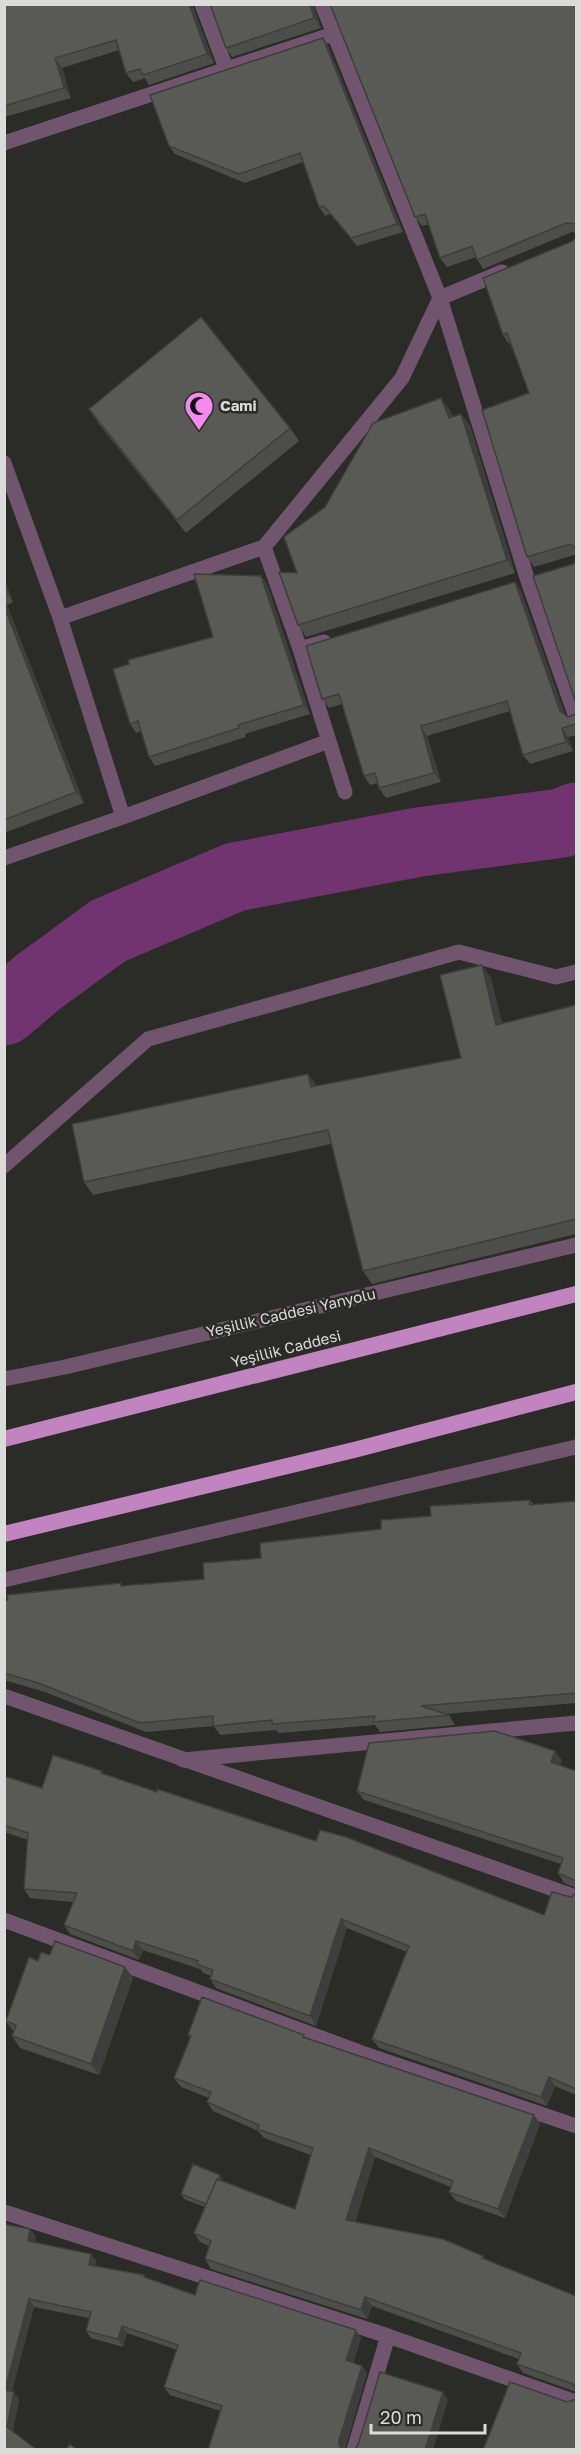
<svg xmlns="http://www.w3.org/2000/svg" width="581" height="2454" font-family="'Golos Text',sans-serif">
<rect width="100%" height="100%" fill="#2b2c28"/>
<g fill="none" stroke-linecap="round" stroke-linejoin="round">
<path stroke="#713470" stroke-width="69" d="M4,1011L37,983L108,931L235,877L419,842L562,823L576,817"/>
<path stroke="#71556f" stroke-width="15" d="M202,4L226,68
M322,4L440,298L528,581L576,717
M4,143L333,34
M4,463L60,618
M264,547L300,649L345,792
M300,649L324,642
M123,817L329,741
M4,858L123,817L60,618L264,547L402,378L440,298L502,272
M4,1166L148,1039L459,952L556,977L576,972
M4,1379L65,1367L576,1245
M183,1760L576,1723
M4,1920L362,2053L576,2126
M4,2212L388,2336L576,2402
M354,2450L388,2336"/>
<path stroke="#71556f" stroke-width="15" d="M4,1580L576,1447
M4,1696L576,1897"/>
<path stroke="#c284c0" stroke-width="16" d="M4,1439L576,1294
M4,1534L354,1450L576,1392"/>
</g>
<path fill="#4d4d4a" d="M4,4L193,7L214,63L149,85L145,78L133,82L126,73L119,50L62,68L71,98L4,117Z
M313,4L321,28L232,57L226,48Z
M576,4V233L572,232L483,269L476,257L447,267L440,258L429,224L422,226L415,217Z
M323,38L328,46L403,232L357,246L330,214L325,216L319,207L303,162L245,183L175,154L169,146Z
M576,237V555H574L534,567L527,557L529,393L510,343L509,344L503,335Z
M89,409L290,428L299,441L186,533L98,423Z
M450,410L453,417L461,414L470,426L515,573L306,637L298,625L297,573L325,507Z
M261,576L267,584L310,714L245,734L246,737L155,766L149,757L141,731L136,733L130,724L213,637Z
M4,579L13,602L7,605L84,803L4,833Z
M515,582L521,591L565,715L568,717L576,714V735L568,737L573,751L530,764L523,755L510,711L427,736L441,782L386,798L379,788L378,783L370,785L364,776L342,704L329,708L322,699Z
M491,978L502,1024L576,1005V1234L372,1284L363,1271L331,1144L93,1195L84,1182L316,1086L461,1058Z
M530,1500L534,1505L576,1501V1703L445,1714L449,1715L455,1725L380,1732L375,1725L279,1733L276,1730L220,1735L214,1726L146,1732L45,1692L4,1680V1601L123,1586L204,1579L261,1558L381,1529L431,1516Z
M562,1760L560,1765L576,1771V1888L564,1883L558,1873L561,1864L364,1800L357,1791Z
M102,1771L104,1775L157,1792L316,1841L544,1915L571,1897L576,1893V2095L555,2086L547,2106L379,2048L372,2039L407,1952L347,1928L316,2026L216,1988L210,1979L211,1976L203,1973L200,1969L143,1950L139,1960L70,1934L64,1925L73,1902L30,1898L24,1889L28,1840L4,1832V1776L42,1788Z
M50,1955L125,1967L133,1978L99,2075L20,2048L12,2036L14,2032L6,2021L38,1961Z
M188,2035H304L305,2037L534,2115L540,2124L505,2218L456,2201L449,2192L451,2187L375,2157L355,2222L483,2256L486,2260L576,2296V2392L523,2373L517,2364L519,2359L372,2306L367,2319L211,2269L205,2259L209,2246L200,2242L194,2233L205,2207L184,2199L181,2194L223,2180V2181L295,2209L311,2155L264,2138L258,2131L213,2111L207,2102L209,2098L181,2087L174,2078L190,2038Z
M4,2224L36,2236L34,2243L91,2254L96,2261L95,2266L146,2278L195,2295L361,2338L353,2363L362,2366L367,2373L345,2447L221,2411L170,2395L164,2387L177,2350L127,2333L123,2347L91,2338L86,2331L89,2318L34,2307L12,2391L19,2399L13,2431L4,2450Z"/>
<path fill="#3e3f3c" d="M189,4H193V7L214,63L207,54Z
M310,4H313L321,28L314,18Z
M323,38L328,46L403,232L397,224Z
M55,58L62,68L71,98L64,88Z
M441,398L450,410L457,431L449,418Z
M461,414L470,426L515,573L507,560Z
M261,576L267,584L310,714L304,705Z
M4,579L13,602L6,592L4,589Z
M515,582L521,591L567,720L560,711Z
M4,601L7,605L84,803L76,792L4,606Z
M421,726L427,736L441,782L434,773Z
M562,728L568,737L573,751L566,742Z
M482,965L491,978L505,1038L496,1025Z
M308,1074L317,1086L311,1087Z
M555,1751L562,1760L558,1772L551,1762Z
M341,1919L347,1928L316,2026L310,2016Z
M136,1941L143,1950L139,1960L133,1951Z
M125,1967L133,1978L99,2075L91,2064Z
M549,2077L555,2086L547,2106L541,2097Z
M534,2115L540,2124L505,2218L498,2209Z
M369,2148L375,2157L353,2230L346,2220Z
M220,2175L223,2180L212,2210L208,2205Z
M30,2229L36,2236L33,2249L28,2241Z
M91,2254L96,2261L94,2272L89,2265Z
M365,2297L372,2306L367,2319L361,2310Z
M29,2299L34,2307L10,2398L5,2390Z
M122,2326L127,2333L123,2347L118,2339Z
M356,2330L361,2338L351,2368L346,2360Z
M362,2366L367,2373L345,2450H342L339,2445V2440Z
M14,2392L19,2399L12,2434L7,2427Z
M443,2392L448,2400L433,2450H425Z"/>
<path fill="#595a56" stroke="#3e3f3c" stroke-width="1.5" d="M4,4H189L207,54L143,75L140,69L126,73L116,40L55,58L64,88L4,106Z
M210,4H310L314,18L226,48Z
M330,4H576V226V224L566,223L477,260L472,246L440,258L425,214L415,217Z
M323,38L397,224L351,238L324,206L319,207L300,153L239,174L169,146L150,95Z
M576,237V549L572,545H567L527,557L482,410L529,393L507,333L503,335L483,278L573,241Z
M201,317L290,428L177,520L89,409Z
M441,398L449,418L461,414L507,560L298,625L279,572L297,573L284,537L325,507L373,423Z
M576,560V703L533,576L573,564Z
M194,574L261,576L304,705L238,725L239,728L149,757L138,721L130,724L113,669L129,664L128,660L213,637Z
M515,582L560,711L568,717L576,714V724L562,728L566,742L523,755L507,701L421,726L434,773L379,788L375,773L364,776L339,694L322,699L306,646Z
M4,606L76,792L4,820Z
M482,965L496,1025L576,1005V1219L363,1271L328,1130L84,1182L72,1124L308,1074L311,1087L461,1058L440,975Z
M530,1500V1505L576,1501V1693L421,1706L449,1715L373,1722L375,1716L272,1724V1720L213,1726V1716L140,1723L38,1683L4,1673V1601L8,1600L7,1595L121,1583V1586L204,1579L203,1563L261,1558L260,1543L381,1529V1520L431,1516L430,1506Z
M495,1731L555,1751L551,1762L576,1771V1881L558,1873L563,1858L357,1791L369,1743Z
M53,1755L102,1771L101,1773L157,1792V1789L316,1841L320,1830L346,1837L544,1915L552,1892L571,1897L576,1893V2089L549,2077L541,2097L372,2039L409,1946L341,1919L310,2016L210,1979L213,1970L197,1964L198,1961L136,1941L133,1951L64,1925L77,1893L24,1889L28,1833L4,1825V1776L42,1788Z
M55,1941L125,1967L91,2064L12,2036L16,2025L6,2021L29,1957L38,1961L41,1952L50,1955Z
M202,1997L304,2035L303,2037L534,2115L498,2209L449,2192L453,2181L369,2148L346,2220L443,2239L483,2256L482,2258L576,2296V2388L573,2384L517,2364L521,2353L365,2297L361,2310L205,2259L211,2241L194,2233L217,2179L295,2209L313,2148L257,2129L259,2125L207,2102L211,2092L174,2078L191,2036L188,2035Z
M193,2164L220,2175L218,2180L217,2179L206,2204L181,2194Z
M4,2224L30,2229L28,2241L91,2254L89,2265L144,2275V2277L195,2295L200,2280L356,2330L346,2360L362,2366L339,2440V2445L343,2450H208L222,2406L164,2387L178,2345L122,2326L118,2339L86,2331L91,2312L29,2299L5,2390L14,2392L7,2427L37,2450H4Z
M380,2372L443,2392L425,2450H354L358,2445Z
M510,2382L567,2402L576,2399V2450H483Z
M70,2444L77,2450H65Z"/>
<defs>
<g id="mosque-pin" transform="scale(1.5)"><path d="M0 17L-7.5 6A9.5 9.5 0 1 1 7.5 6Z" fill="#f489f0" stroke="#2b2c28"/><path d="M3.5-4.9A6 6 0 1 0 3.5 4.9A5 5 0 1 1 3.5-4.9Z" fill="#111"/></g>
</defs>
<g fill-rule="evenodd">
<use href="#mosque-pin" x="199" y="406"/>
</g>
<g text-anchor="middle" stroke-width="5" stroke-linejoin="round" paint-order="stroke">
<g font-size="15" font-weight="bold" fill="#dbdcd9" stroke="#2b2c28" text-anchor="start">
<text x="220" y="411">Cami</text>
</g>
<g font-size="15" fill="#dbdcd9" stroke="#2b2c28">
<text transform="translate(291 1313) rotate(-13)" y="5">Yeşillik Caddesi Yanyolu</text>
<text transform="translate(286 1349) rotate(-14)" y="5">Yeşillik Caddesi</text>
</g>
</g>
<rect width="581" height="2454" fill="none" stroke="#dbdcd9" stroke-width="12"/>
<path d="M371 2424v9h114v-9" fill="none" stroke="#dbdcd9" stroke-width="3"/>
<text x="380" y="2424" font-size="18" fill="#dbdcd9" stroke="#2b2c28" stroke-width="4.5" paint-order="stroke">20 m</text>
</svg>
